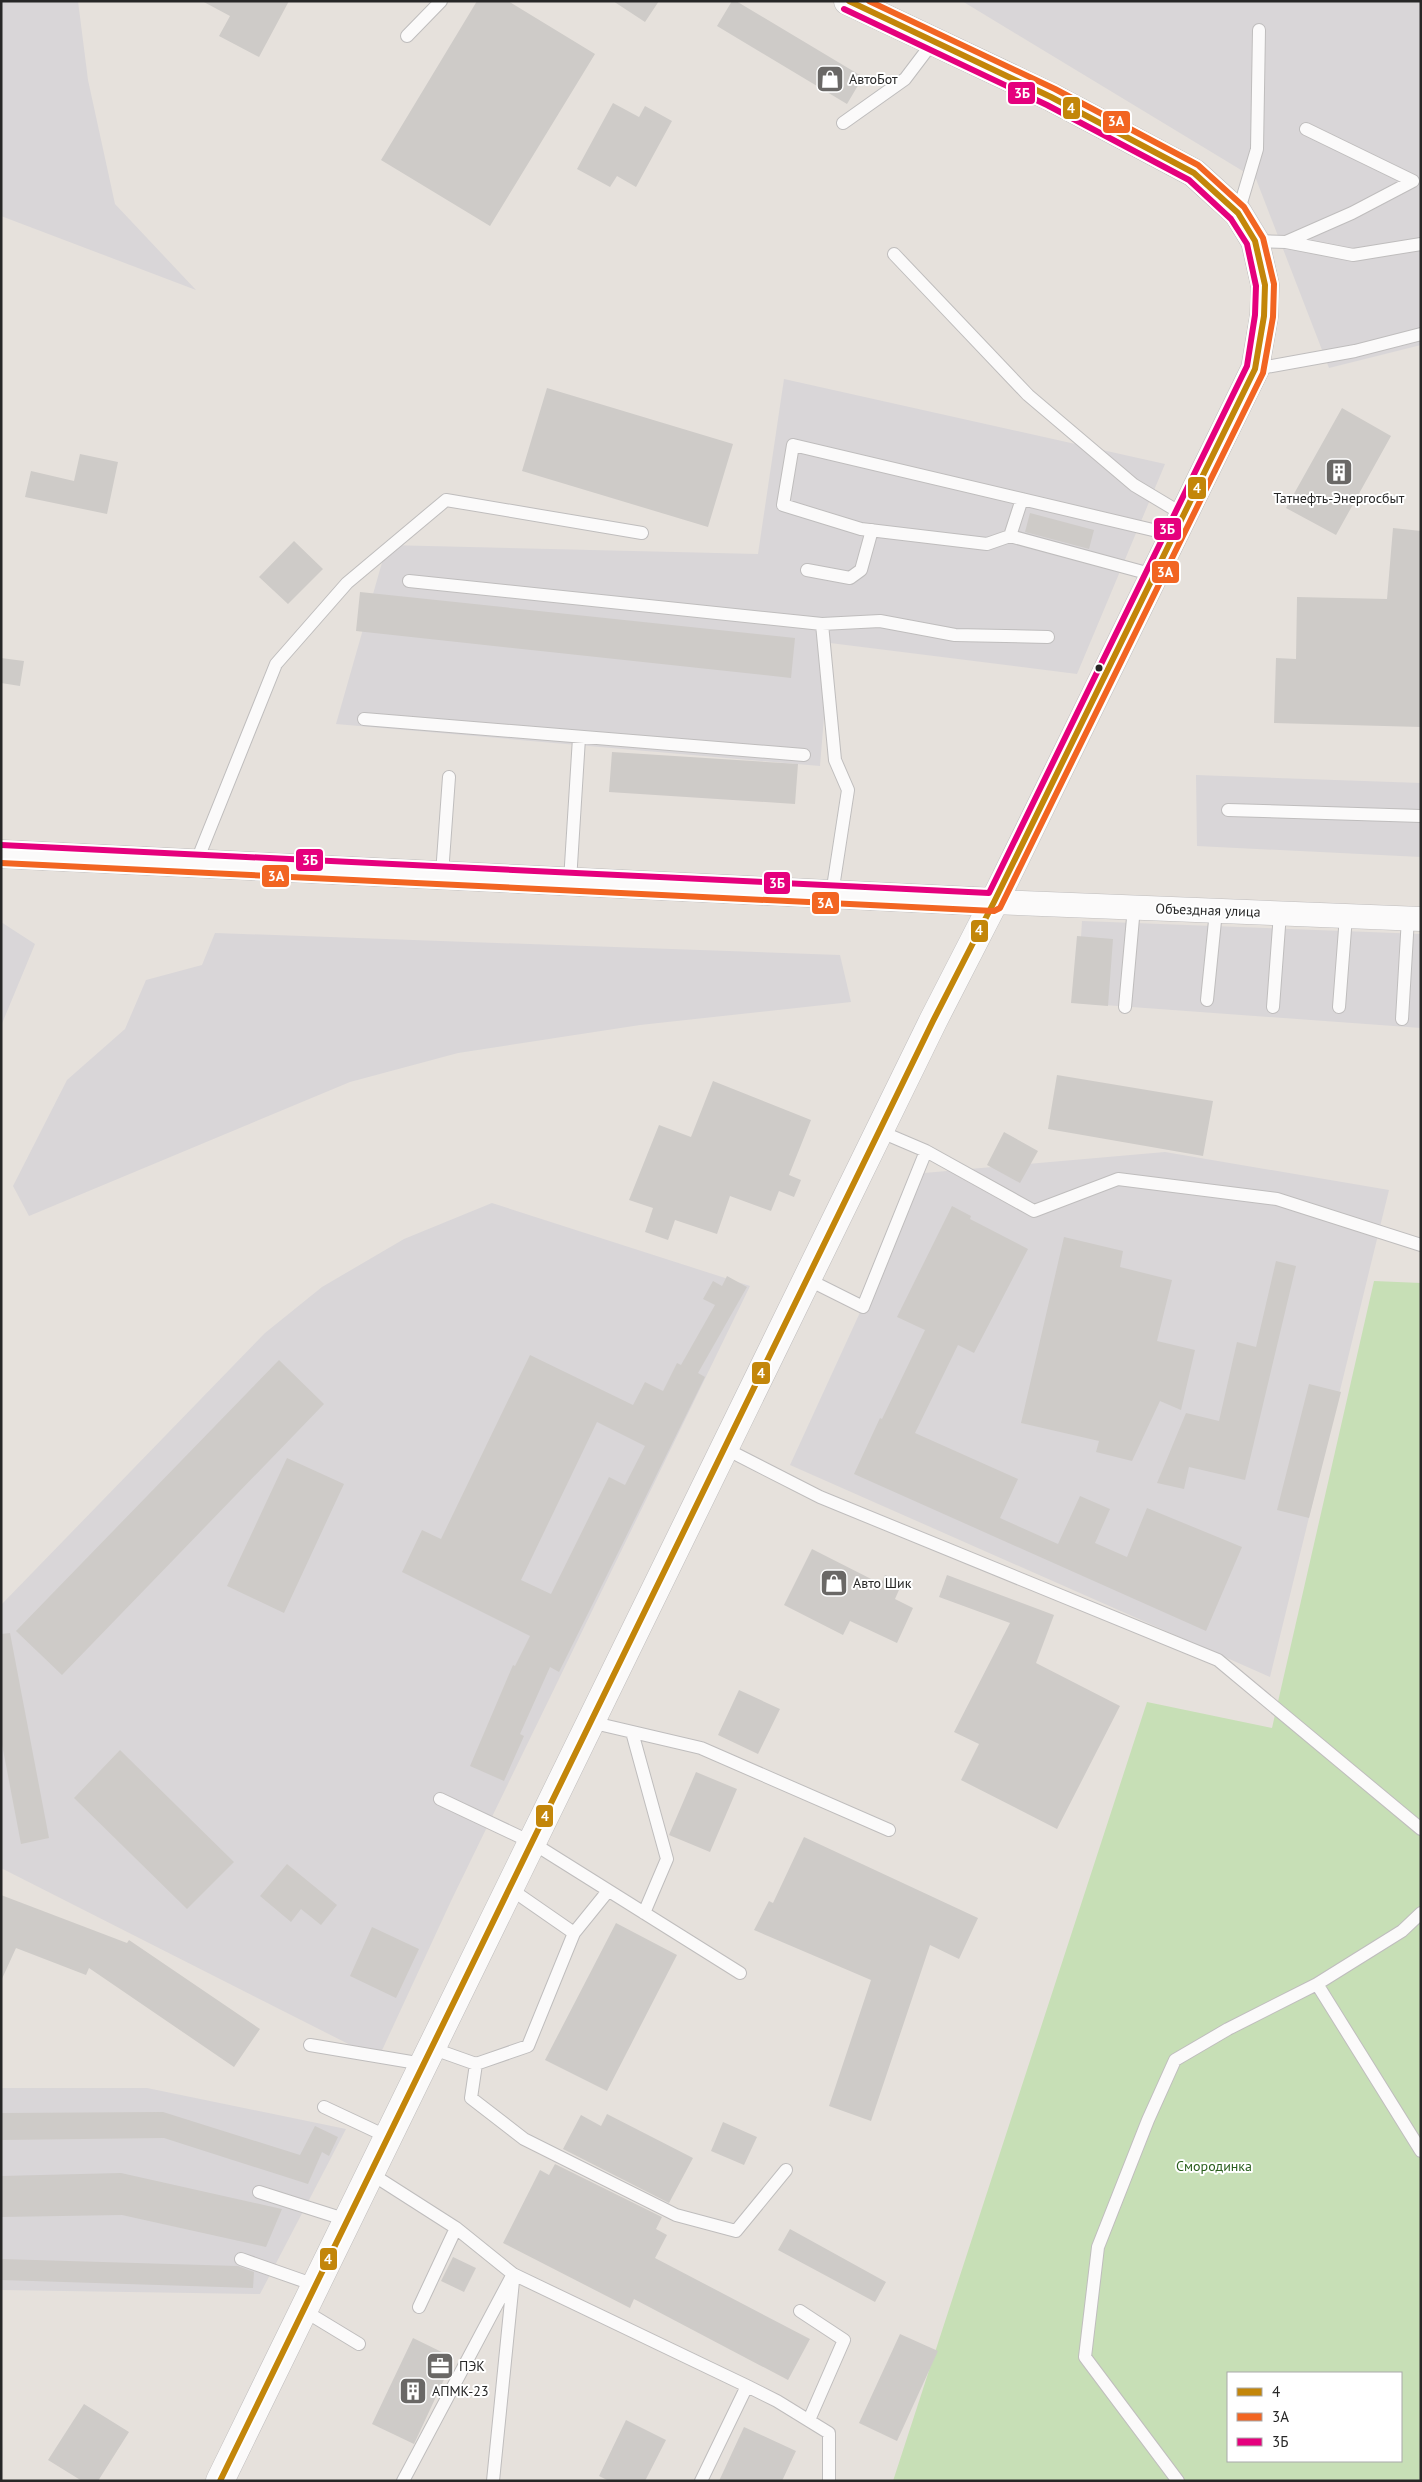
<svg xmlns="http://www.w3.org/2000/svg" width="1422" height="2482" font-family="'PT Sans',sans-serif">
<rect width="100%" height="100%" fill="#e6e1dc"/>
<path fill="#d9d6d8" d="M1,1H78L88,80L115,204L196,290L1,216Z
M962,1H1421V345L1329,368L1256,179Z
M784,379L1165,464L1077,674L830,643L820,766L336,724L387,545L758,554Z
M1196,775L1421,783V857L1197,846Z
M1082,921L1421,934V1028L1077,1003Z
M1,922L35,944L1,1026Z
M215,933L840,955L851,1002L640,1025L458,1053L350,1082L29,1216L13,1186L67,1080L125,1029L146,980L202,965Z
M1165,1152L1389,1190L1270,1677L790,1465L924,1173Z
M492,1203L750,1286L451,1901L378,2059L1,1868V1605L265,1333L322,1287L404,1239Z
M1,2088H147L346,2129L260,2294L1,2290Z"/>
<path fill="#c7dfb6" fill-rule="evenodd" d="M1374,1281L1421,1283V2481H893L1147,1702L1272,1728ZM1228,2373H1401V2461H1228Z"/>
<path fill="#cecbc8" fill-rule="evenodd" d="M202,1H289L259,57L219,36L230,16Z
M477,1H508L595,54L490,226L381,160Z
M613,1H659L645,22Z
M732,1H736L863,77L847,104L717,26Z
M613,103L639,117L645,106L672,121L636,187L617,176L610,187L577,169Z
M547,388L733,444L708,527L522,471Z
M1342,408L1391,436L1336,535L1286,508Z
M80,454L118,462L107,514L25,497L31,471L74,481Z
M1030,513L1094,530L1089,549L1025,532Z
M1393,528L1421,531V727L1274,723L1276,658L1296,659L1297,597L1387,599Z
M294,541L323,569L288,604L259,577Z
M360,592L795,638L791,678L356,631Z
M1,658L24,661L20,686L1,683Z
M612,752L798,764L795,804L609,792Z
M1077,936L1113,939L1108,1006L1071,1003Z
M1057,1075L1213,1101L1203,1156L1048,1129Z
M713,1081L811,1120L789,1175L801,1180L794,1197L779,1191L771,1211L730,1196L717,1234L675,1220L668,1240L645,1232L653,1208L629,1200L659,1125L691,1137Z
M1004,1132L1038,1151L1020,1183L987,1165Z
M952,1206L971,1216L970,1219L1028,1249L974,1353L958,1345L915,1433L1018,1479L1000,1518L1058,1544L1080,1496L1110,1509L1095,1543L1127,1557L1147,1508L1242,1547L1206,1631L854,1474L880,1418L882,1419L925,1330L897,1317Z
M1064,1237L1123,1251L1120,1267L1172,1280L1157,1341L1195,1350L1181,1410L1160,1401L1132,1461L1096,1452L1099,1441L1021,1423Z
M1276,1261L1296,1266L1245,1480L1189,1467L1184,1489L1157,1483L1186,1413L1219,1421L1237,1342L1256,1347Z
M727,1276L747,1287L698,1373L705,1377L559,1672L550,1667L520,1734L524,1736L504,1781L470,1766L513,1665L515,1666L530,1636L402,1572L422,1530L441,1539L530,1355L633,1405L645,1382L663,1391L677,1363L681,1365L715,1305L703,1299L713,1281L722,1286ZM597,1422L645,1446L625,1485L609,1477L551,1594L521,1580Z
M279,1360L324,1404L62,1675L16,1631Z
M1309,1384L1341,1392L1309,1518L1277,1510Z
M287,1458L344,1484L284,1613L227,1586Z
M812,1549L881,1584L885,1575L902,1583L895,1599L913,1608L897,1643L850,1621L843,1635L784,1605Z
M947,1575L1054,1615L1036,1663L1120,1706L1057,1829L961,1780L979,1744L954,1732L1010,1623L939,1597Z
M10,1633L49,1838L21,1844L1,1739V1634Z
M739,1690L780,1709L758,1754L718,1735Z
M120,1750L234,1862L187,1909L74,1798Z
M696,1772L737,1789L710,1852L669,1835Z
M804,1837L978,1918L959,1959L930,1945L871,2121L829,2106L871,1980L754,1930L769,1901L773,1903Z
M287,1864L337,1905L321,1925L301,1909L291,1922L260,1896Z
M1,1895L127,1943L129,1940L260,2029L234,2067L89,1968L86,1975L16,1948L1,1981Z
M616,1923L677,1955L607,2091L545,2060Z
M372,1927L419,1949L396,1998L350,1976Z
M163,2112L300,2155L315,2126L338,2137L329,2156L322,2152L308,2184L164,2138L1,2140V2113Z
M607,2114L693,2158L669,2203L563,2149L581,2115L601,2126Z
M723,2122L757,2137L744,2165L711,2151Z
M555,2164L662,2217L656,2229L667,2235L655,2258L810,2339L788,2380L634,2299L630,2308L503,2243L540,2170L549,2175Z
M121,2173L282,2209L266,2247L122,2215L1,2217V2176Z
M790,2229L886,2282L875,2302L778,2250Z
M453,2257L476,2268L464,2292L441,2281Z
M1,2259L238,2266L254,2272L253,2288L1,2280Z
M900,2334L938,2351L897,2441L859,2423Z
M413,2338L454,2358L414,2444L372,2424Z
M84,2404L129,2432L98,2481H82L48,2460Z
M626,2420L666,2440L645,2481H609L599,2476Z
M744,2427L796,2451L782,2481H719Z"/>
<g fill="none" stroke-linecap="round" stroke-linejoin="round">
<g stroke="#bfbdbd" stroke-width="14">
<path id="lane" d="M407,36L441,1
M843,123L905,79L933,42
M1306,129L1413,181
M1238,213L1257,149L1259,30
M1255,241L1286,242L1353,255L1421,244
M1286,242L1352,213L1413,181
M894,254L1028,395L1134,485L1184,515
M1255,369L1355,351L1421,334
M1010,536L1022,499
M807,570L850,578L861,570L872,530
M1154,575L1010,536L987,544L861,529L783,505L793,445L1174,535
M409,581L822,624L880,621L955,635L1048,637
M822,624L835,760L848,790L832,894
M364,719L804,755
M1228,810L1421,816
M196,863L276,664L347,583L446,500L642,533
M442,874L449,777
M570,881L579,738
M1207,1000L1216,911
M1125,1007L1134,907
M1273,1007L1280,913
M1339,1007L1346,916
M1402,1019L1408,918
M879,1131L926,1151L1034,1211L1118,1179L1277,1199L1421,1245
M807,1279L863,1307L926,1151
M724,1448L820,1497L1218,1660L1421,1829
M590,1722L701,1748L889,1830
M632,1732L667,1859L644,1913
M440,1799L531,1842L740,1973
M574,1933L608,1891
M1317,1984L1421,2151
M310,2045L423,2064
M431,2048L476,2064L528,2046L574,1933L509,1888
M476,2064L471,2098L524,2139L676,2215L736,2231L786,2170
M324,2107L388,2137
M370,2173L456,2228L513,2274L747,2386L777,2401L829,2433V2481
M259,2192L347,2220
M241,2259L315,2285
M419,2307L456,2228
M303,2310L359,2344
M800,2311L844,2340L809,2420
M403,2481L513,2274
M493,2481L513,2281
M701,2481L747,2386
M1178,2481L1085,2357L1098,2247L1148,2120L1175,2060L1228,2029L1317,1984L1402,1931L1421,1913"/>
</g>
<g stroke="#bfbdbd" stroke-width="25">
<path id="street" d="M994,902L1421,919"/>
</g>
<g stroke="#bfbdbd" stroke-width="29">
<path id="secondary" d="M1,854L994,902
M220,2481L933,1021L994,902L1255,369L1264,316L1265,285L1255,241L1238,213L1194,173L1051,97L848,1"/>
</g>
<use href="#lane" stroke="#fbfafa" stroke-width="12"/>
<use href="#street" stroke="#fbfafa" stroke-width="24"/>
<use href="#secondary" stroke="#fbfafa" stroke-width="28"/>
<g stroke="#fff" stroke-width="10">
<path id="bus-1" d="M220,2481L933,1021L994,902L1255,369L1264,316L1265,285L1255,241L1238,213L1194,173L1051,97L849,1"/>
</g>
<g stroke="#fff" stroke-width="10">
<path id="bus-2" d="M1,863L994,911L1000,908L1263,373L1273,317L1274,284L1263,238L1244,207L1198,165L1055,89L869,1"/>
</g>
<g stroke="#fff" stroke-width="10">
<path id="bus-3" d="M1,845L989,893L1247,366L1255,315L1256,286L1247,244L1231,219L1189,180L1047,105L844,9"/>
</g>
<use href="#bus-1" stroke="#c3860a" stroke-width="6"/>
<use href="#bus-2" stroke="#f26522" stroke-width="6"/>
<use href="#bus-3" stroke="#e5007d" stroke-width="6"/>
</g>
<defs>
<g id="shop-square" transform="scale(1.4375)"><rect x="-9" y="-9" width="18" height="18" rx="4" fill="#6a6866" stroke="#fff"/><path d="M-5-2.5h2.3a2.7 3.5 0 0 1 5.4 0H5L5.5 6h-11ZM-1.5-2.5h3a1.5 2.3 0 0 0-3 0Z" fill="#fff"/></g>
<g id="building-square" transform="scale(1.4375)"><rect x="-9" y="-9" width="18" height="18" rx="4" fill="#6a6866" stroke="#fff"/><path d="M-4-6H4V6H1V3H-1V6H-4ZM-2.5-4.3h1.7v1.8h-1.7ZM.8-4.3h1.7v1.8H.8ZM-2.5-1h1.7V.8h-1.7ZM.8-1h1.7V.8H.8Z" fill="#fff"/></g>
<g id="office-square" transform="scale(1.4375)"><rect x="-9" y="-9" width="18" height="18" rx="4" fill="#6a6866" stroke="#fff"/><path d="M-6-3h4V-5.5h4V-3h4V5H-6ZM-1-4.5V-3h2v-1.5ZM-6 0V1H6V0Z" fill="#fff"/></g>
</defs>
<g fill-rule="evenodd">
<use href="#shop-square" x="830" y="79"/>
<use href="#building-square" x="1339" y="472"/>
<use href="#shop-square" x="834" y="1583"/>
<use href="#office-square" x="440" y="2366"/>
<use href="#building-square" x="413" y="2391"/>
</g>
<circle fill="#272727" stroke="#fff" stroke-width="2" cx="1099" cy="668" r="4.5"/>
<g text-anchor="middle" stroke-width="4" stroke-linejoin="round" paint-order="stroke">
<g font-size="14" fill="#272727" stroke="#fff" text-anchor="start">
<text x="849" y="84">АвтоБот</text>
<text x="1339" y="503" text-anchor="middle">Татнефть-Энергосбыт</text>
<text x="853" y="1588">Авто Шик</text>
<text x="459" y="2371">ПЭК</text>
<text x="432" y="2396">АПМК-23</text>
</g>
<g font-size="14" fill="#272727" stroke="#fff">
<text transform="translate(1208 910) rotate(2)" y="5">Объездная улица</text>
</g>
<g font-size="14" fill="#295e1c" stroke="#fff">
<text x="1214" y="2171">Смородинка</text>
</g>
</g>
<g stroke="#fff" stroke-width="2">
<rect x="1007" y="81" width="29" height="24" rx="5" fill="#e5007d"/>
<rect x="1062" y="96" width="19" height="24" rx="5" fill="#c3860a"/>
<rect x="1102" y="110" width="29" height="24" rx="5" fill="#f26522"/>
<rect x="1187" y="476" width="20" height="24" rx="5" fill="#c3860a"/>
<rect x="1153" y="517" width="29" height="24" rx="5" fill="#e5007d"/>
<rect x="1151" y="560" width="29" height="24" rx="5" fill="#f26522"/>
<rect x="295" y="848" width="29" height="24" rx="5" fill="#e5007d"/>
<rect x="261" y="864" width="29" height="24" rx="5" fill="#f26522"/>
<rect x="763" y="871" width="28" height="24" rx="5" fill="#e5007d"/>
<rect x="811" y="891" width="29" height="24" rx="5" fill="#f26522"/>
<rect x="970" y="919" width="19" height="24" rx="5" fill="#c3860a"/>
<rect x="751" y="1361" width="20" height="24" rx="5" fill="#c3860a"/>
<rect x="535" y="1804" width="19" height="24" rx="5" fill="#c3860a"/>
<rect x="319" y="2247" width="19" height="24" rx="5" fill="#c3860a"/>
</g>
<g font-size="14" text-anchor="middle" font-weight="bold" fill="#fff">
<text x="1022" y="98">3Б</text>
<text x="1071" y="113">4</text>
<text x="1116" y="126">3А</text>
<text x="1197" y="493">4</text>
<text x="1167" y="534">3Б</text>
<text x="1165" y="577">3А</text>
<text x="310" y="865">3Б</text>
<text x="276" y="881">3А</text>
<text x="777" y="888">3Б</text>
<text x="825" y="908">3А</text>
<text x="979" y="935">4</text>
<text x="761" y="1378">4</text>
<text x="545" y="1821">4</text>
<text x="328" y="2264">4</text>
</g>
<rect width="1422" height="2482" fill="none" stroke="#272727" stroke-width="5"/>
<rect x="1227" y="2372" width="175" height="90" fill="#ffffff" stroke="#a9a9a9"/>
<rect x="1237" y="2388" width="25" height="8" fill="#c3860a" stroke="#a9a9a9"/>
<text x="1272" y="2397" font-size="15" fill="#272727">4</text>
<rect x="1237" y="2413" width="25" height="8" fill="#f26522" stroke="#a9a9a9"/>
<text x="1272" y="2422" font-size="15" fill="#272727">3А</text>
<rect x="1237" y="2438" width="25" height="8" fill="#e5007d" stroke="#a9a9a9"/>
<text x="1272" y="2447" font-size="15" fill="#272727">3Б</text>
</svg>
